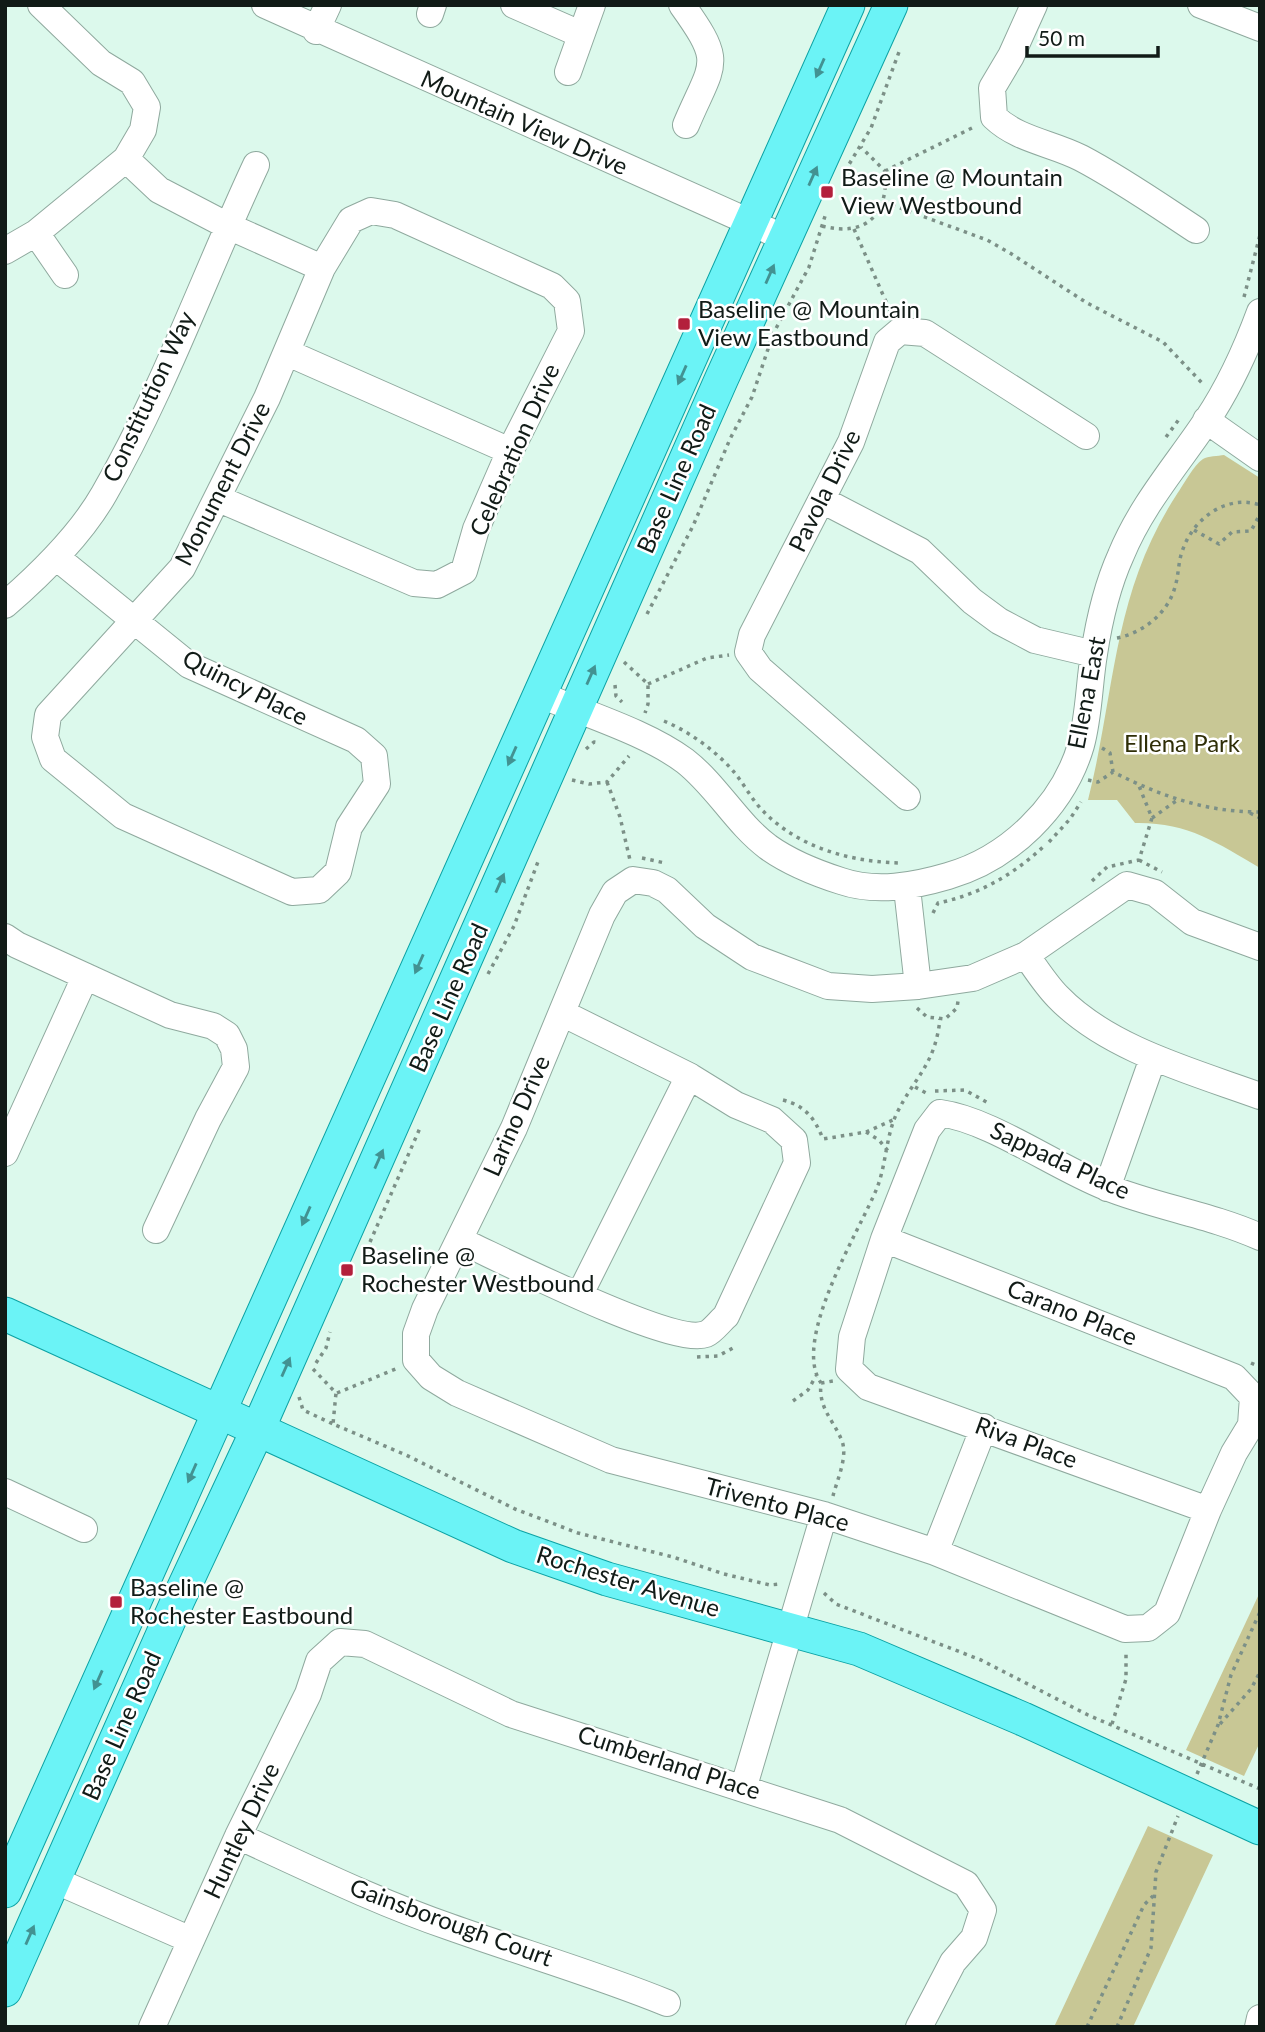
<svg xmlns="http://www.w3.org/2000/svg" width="1265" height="2032" font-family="Lato,sans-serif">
<rect width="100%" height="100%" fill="#dcf9ec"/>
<path fill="#c8c795" d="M1224,455L1260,478V868C1216,842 1187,822 1135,823L1117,800H1088C1116,689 1112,594 1177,494C1184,484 1193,466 1203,459C1208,456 1218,456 1224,455Z
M1260,1592V1742L1244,1776L1186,1750Z
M1148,1826L1213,1855L1133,2027H1054Z"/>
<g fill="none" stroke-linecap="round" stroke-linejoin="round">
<g stroke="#8fa99e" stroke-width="28">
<path id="minor" d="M265,5L785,238
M514,5L580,34
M682,5C725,65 713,61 686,125
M1034,5L1011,56L992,88L994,117C1018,140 1052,143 1081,158C1121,179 1158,205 1196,230
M1201,5L1260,28
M430,14L433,5
M316,31L328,5
M568,72L592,5
M126,159L159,190L228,226L322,268
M36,233L65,275
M5,251L36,233L126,159L143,130L147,107L132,82L101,63L41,5
M288,353L510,451
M1206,420L1260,458
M822,500L920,551L972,601L999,621L1035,640L1094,654
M56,557L189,665L356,740L374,756L377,784L349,827L338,872L319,890L292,892L123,816L53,759L45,737L48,715L182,568L267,398L322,268L351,220L371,211L395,215L552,286L567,301L571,331L510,451L476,529L464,571L437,585L414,583L219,499
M5,605C42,573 80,536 104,494C164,390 205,274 256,165
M539,694C585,714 646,732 685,761C717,786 736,823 768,847C789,862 816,873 841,881C876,893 914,886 948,876C1008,859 1063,807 1081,745C1089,716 1089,684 1094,654C1099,621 1107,586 1121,555C1142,504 1177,465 1207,420C1229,387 1246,350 1260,312
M907,797L760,669L748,652L752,635L851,442L887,342L900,331L925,333L1086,436
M907,888L918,986
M5,937L17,945L170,1015L213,1026L227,1035L234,1049L236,1067L208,1119L156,1230
M1026,955C1036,969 1046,985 1058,997C1108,1049 1194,1072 1260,1096
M5,1153L85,977
M1107,1188L1153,1058
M884,1239L1234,1377L1253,1397L1251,1425L1234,1453L1208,1510L1167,1613L1148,1628L1125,1629L935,1552L824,1515L611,1460L457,1393L431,1377L416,1360V1334L425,1309L514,1128L602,915L615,892L633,880L653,883L667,890L705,926L752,957L828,986L872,989L918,986L973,978L1026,955L1127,885L1155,893L1192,922L1260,947
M459,1240C499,1258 672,1347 706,1334C713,1331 720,1321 726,1316L797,1163L794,1140L772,1120L736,1105L689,1076L562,1013
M579,1296L689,1076
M5,1492L84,1529
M1208,1510L868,1387L849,1369L852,1337L884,1239L927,1130L940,1113C991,1120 1055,1167 1106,1187C1156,1207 1211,1215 1260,1237
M935,1552L984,1427
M744,1786L824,1515
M238,1836C308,1868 377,1902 450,1927C523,1953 596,1974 667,2003
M54,1880L191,1940
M152,2027L238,1836L308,1694L319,1661L340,1642L365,1644L511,1714L840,1820L966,1884L983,1910L974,1938L953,1962L919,2027
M1258,2027L1260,2018"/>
</g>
<g stroke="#0ca2a4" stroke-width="35">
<path id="major" d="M5,1314L513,1546L607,1579L859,1649L1023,1719L1260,1828
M5,1891L848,5
M5,1990L178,1600L258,1429L721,380L891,5"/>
</g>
<path stroke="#7c9087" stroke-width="3.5" stroke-dasharray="3.5 5" stroke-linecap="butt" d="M845,171L871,128L899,52
M885,171L976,126
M884,202L987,240L1010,253L1087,303L1163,342L1203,384
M822,226C865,237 889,216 885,171L861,147
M854,229L891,313
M1244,297L1260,235
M1166,437L1180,418
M1194,530L1219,544L1232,532L1251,531L1260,514
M647,614L693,526L730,439L752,397L773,334L809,267L826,213
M1117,638C1143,633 1168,613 1175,587C1179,574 1178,561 1183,549C1194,518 1227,494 1260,505
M624,662L648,684V704L645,713
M648,684L707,658L729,655
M615,685L616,696L622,702
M664,721C690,732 716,751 734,772C744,784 752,800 763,811C799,848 851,862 901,863
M1102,748L1110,753L1113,772
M586,749L594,742L600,743
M572,780L589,784L607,782L629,756
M1088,780L1098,782L1113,772C1161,796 1205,812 1260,812
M607,782L620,817L630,860
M1250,813L1260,818
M1152,818L1176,801
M1049,842L1070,819L1081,802
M642,858L665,863
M1139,860L1162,872
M1092,881L1107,867L1139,860L1152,818L1139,786
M933,913L938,903C978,895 1013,875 1043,847
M488,974L514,926L539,859
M917,1008L927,1017L945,1019L957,1008L958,1001
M915,1087L928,1094
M935,1091L965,1090L990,1104
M783,1100C806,1106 815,1119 823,1139L866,1132L879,1140L888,1151
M866,1132L893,1120
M370,1242L420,1128
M697,1357L718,1356L733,1348
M316,1363L326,1348L330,1332
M1251,1363L1260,1367
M313,1369L336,1393L333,1424L406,1455L515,1509L578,1533L673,1557L724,1574L770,1585L780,1584
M821,1383L833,1381
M337,1393L398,1368
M299,1397L303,1410L333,1424
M793,1401L808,1390L816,1376
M833,1496C837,1480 848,1457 842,1441C833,1419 818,1408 821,1383C791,1340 860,1230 877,1188C886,1165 886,1137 896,1115C914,1077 935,1066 940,1019
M824,1593L836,1604L981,1660L1088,1715L1260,1789
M1112,1724L1126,1679V1651
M1220,1724L1251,1689L1260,1672
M1197,1774L1218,1725L1231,1675L1260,1612
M1087,2027L1144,1905L1153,1896
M1117,2027L1151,1948L1156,1872L1178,1816"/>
<use href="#minor" stroke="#fff" stroke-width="26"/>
<use href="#major" stroke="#6bf3f6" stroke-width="33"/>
</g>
<defs><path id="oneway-solid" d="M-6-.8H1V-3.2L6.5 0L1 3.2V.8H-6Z" transform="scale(1.75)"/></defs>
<g fill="#429292">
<use href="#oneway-solid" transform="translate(820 68) rotate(114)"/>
<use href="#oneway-solid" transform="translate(813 176) rotate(-66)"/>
<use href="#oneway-solid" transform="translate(770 274) rotate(-66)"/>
<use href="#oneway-solid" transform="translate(682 375) rotate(114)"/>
<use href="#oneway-solid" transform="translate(591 675) rotate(-66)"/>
<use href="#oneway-solid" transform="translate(512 756) rotate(114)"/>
<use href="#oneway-solid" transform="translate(500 883) rotate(-66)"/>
<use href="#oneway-solid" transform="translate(419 964) rotate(114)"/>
<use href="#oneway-solid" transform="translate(379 1159) rotate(-66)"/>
<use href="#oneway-solid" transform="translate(306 1216) rotate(114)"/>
<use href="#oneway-solid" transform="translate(286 1367) rotate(-66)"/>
<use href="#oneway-solid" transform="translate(192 1473) rotate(114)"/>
<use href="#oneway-solid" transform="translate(98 1680) rotate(114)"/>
<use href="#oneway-solid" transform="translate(30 1935) rotate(-66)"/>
</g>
<g fill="#b3203c" stroke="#fff" stroke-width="2.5">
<rect x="820" y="185" width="14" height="14" rx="3.5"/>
<rect x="677" y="317" width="14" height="14" rx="3.5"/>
<rect x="340" y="1263" width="14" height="14" rx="3.5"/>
<rect x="109" y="1595" width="14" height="14" rx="3.5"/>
</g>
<g text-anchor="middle" stroke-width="5" stroke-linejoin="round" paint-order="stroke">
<g font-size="24" fill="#111b17" stroke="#fff">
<text transform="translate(524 123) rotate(24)" y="8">Mountain View Drive</text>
<text transform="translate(149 397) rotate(-65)" y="8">Constitution Way</text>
<text transform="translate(515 450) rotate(-66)" y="8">Celebration Drive</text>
<text transform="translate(677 479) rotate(-66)" y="8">Base Line Road</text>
<text transform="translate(223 484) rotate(-63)" y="8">Monument Drive</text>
<text transform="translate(825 491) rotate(-64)" y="8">Pavola Drive</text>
<text transform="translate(245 688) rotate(27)" y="8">Quincy Place</text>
<text transform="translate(1087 693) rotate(-79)" y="8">Ellena East</text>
<text transform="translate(449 998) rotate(-66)" y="8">Base Line Road</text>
<text transform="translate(517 1116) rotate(-66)" y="8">Larino Drive</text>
<text transform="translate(1060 1161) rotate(25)" y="8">Sappada Place</text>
<text transform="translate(1072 1313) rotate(22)" y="8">Carano Place</text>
<text transform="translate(1026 1443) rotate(20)" y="8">Riva Place</text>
<text transform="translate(777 1505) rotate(15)" y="8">Trivento Place</text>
<text transform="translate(628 1582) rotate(17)" y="8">Rochester Avenue</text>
<text transform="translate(122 1726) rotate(-66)" y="8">Base Line Road</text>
<text transform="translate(669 1763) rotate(18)" y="8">Cumberland Place</text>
<text transform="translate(242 1831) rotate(-65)" y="8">Huntley Drive</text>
<text transform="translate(451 1923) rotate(20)" y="8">Gainsborough Court</text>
</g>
<g font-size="24" fill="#111b17" stroke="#fff" text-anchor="start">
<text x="841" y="186">Baseline @ Mountain<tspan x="841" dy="28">View Westbound</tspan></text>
<text x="698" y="318">Baseline @ Mountain<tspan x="698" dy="28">View Eastbound</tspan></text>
<text x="361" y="1264">Baseline @<tspan x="361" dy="28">Rochester Westbound</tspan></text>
<text x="130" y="1596">Baseline @<tspan x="130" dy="28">Rochester Eastbound</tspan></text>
</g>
<g font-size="24" fill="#2f2e07" stroke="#fff">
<text x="1182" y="752">Ellena Park</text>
</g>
</g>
<rect width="1265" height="2032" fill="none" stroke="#111b17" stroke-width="14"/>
<path d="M1027 46v10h131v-10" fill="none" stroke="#111b17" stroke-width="3.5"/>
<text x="1038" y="46" font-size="21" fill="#111b17" stroke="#ffffff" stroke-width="5" paint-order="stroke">50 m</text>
</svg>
